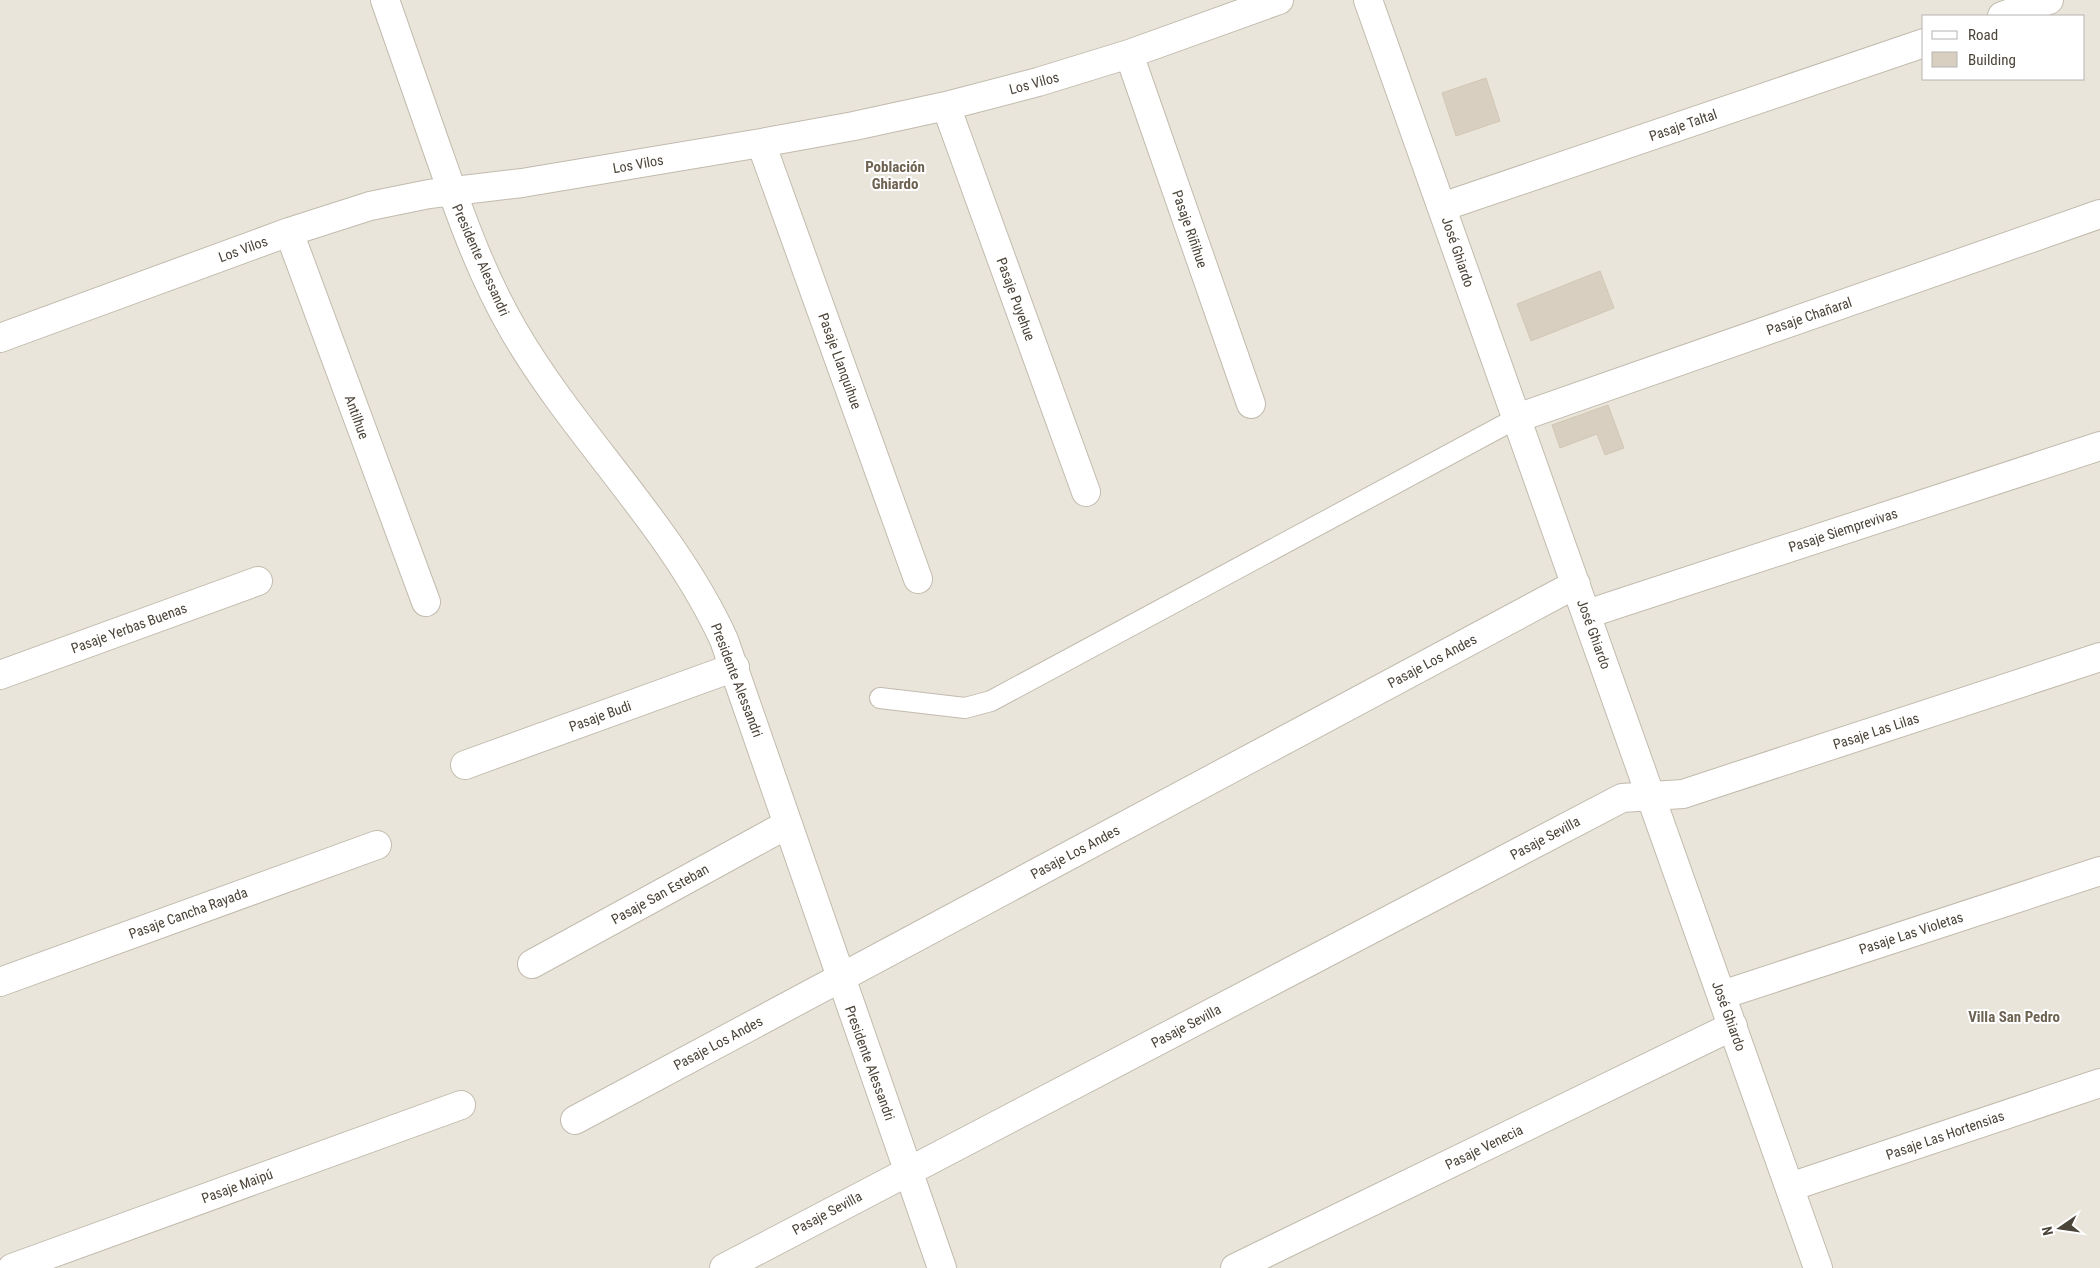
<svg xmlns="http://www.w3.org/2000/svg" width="2100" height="1268" font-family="'Roboto Condensed',sans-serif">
<rect width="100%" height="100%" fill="#f6f3ec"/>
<path fill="#eae5da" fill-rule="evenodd" d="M0,0H2100V1268H0ZM1924,16H2084V79H1924Z"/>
<path fill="#d8cfc1" stroke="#d3c7b4" d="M1486,78L1500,121L1456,136L1442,93Z
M1600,271L1614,308L1531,341L1517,304Z
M1608,405L1624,448L1605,455L1597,434L1560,448L1552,425Z"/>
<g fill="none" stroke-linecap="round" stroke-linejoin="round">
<g stroke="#c2bbae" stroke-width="22">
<path id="service" d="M880,698L965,708L991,701L1517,418"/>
</g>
<g stroke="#c2bbae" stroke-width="30">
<path id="minor" d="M385,0C402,48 418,95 435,143C458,208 479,271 514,331C577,439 672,526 724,640L942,1268
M1368,0L1818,1268
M2002,16L2049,0
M1129,54L1251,404
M946,106L1086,492
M761,143L918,579
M1442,207L1924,43
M289,232L426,602
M0,338L289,232L370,206L429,194L522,183L761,143L854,126L946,106L1038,82L1129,54L1279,0
M1517,418L2100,214
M1587,614L2100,446
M0,675L258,581
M465,765L735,667
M532,964L788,824
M0,982L377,845
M1722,995L2100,871
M575,1120L1576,584
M1790,1187L2100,1083
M12,1268L461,1105
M724,1268L1622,798L1683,794L2100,657
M1235,1268L1733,1026"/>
</g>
<use href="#service" stroke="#fff" stroke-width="20"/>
<use href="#minor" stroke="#fff" stroke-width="28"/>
</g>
<g text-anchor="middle" stroke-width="4" stroke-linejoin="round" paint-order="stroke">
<g font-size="14" fill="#4b4439" stroke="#fff">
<text transform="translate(1034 83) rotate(-15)" y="5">Los Vilos</text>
<text transform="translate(1683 125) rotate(-19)" y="5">Pasaje Taltal</text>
<text transform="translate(638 164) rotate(-10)" y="5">Los Vilos</text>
<text transform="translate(1190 229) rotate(71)" y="5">Pasaje Riñihue</text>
<text transform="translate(243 249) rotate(-20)" y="5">Los Vilos</text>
<text transform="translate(1458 252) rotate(71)" y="5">José Ghiardo</text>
<text transform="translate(481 260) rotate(66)" y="5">Presidente Alessandri</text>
<text transform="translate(1016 299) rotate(70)" y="5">Pasaje Puyehue</text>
<text transform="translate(1809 316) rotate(-19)" y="5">Pasaje Chañaral</text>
<text transform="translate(840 361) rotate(70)" y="5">Pasaje Llanquihue</text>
<text transform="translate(357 417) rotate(70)" y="5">Antilhue</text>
<text transform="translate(1843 530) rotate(-18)" y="5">Pasaje Siemprevivas</text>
<text transform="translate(129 628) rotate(-20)" y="5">Pasaje Yerbas Buenas</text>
<text transform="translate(1594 634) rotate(70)" y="5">José Ghiardo</text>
<text transform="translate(1432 661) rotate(-28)" y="5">Pasaje Los Andes</text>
<text transform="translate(737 680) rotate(69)" y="5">Presidente Alessandri</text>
<text transform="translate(600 716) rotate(-20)" y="5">Pasaje Budi</text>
<text transform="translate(1876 731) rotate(-18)" y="5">Pasaje Las Lilas</text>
<text transform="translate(1545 838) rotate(-28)" y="5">Pasaje Sevilla</text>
<text transform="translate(1075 852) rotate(-28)" y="5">Pasaje Los Andes</text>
<text transform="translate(660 894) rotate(-29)" y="5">Pasaje San Esteban</text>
<text transform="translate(188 913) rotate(-20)" y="5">Pasaje Cancha Rayada</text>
<text transform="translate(1911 933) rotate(-18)" y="5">Pasaje Las Violetas</text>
<text transform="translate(1729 1016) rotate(70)" y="5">José Ghiardo</text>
<text transform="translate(1186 1026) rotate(-28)" y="5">Pasaje Sevilla</text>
<text transform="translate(718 1043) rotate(-28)" y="5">Pasaje Los Andes</text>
<text transform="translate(870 1063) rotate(70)" y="5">Presidente Alessandri</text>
<text transform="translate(1945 1135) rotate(-19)" y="5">Pasaje Las Hortensias</text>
<text transform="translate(1484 1147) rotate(-26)" y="5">Pasaje Venecia</text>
<text transform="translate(237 1186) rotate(-20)" y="5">Pasaje Maipú</text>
<text transform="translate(827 1213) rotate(-28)" y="5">Pasaje Sevilla</text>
</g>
<g font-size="15" font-weight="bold" fill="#6e6250" stroke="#fff">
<text x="895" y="172">Población<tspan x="895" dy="17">Ghiardo</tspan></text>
<text x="2014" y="1022">Villa San Pedro</text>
</g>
</g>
<rect x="1922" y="15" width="162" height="65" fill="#ffffff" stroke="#b7b4b0"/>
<rect x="1932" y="31" width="25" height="8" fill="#ffffff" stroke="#b7b4b0"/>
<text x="1968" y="40" font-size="15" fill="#4b4439">Road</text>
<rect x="1932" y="52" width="25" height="15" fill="#d8cfc1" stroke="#b7b4b0"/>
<text x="1968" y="65" font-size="15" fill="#4b4439">Building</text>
<g transform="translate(2060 1228) rotate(257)" stroke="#ffffff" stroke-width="4" paint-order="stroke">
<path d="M0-4L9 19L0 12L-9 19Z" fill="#4b4439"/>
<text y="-8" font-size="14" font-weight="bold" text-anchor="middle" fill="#4b4439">N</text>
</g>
</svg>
